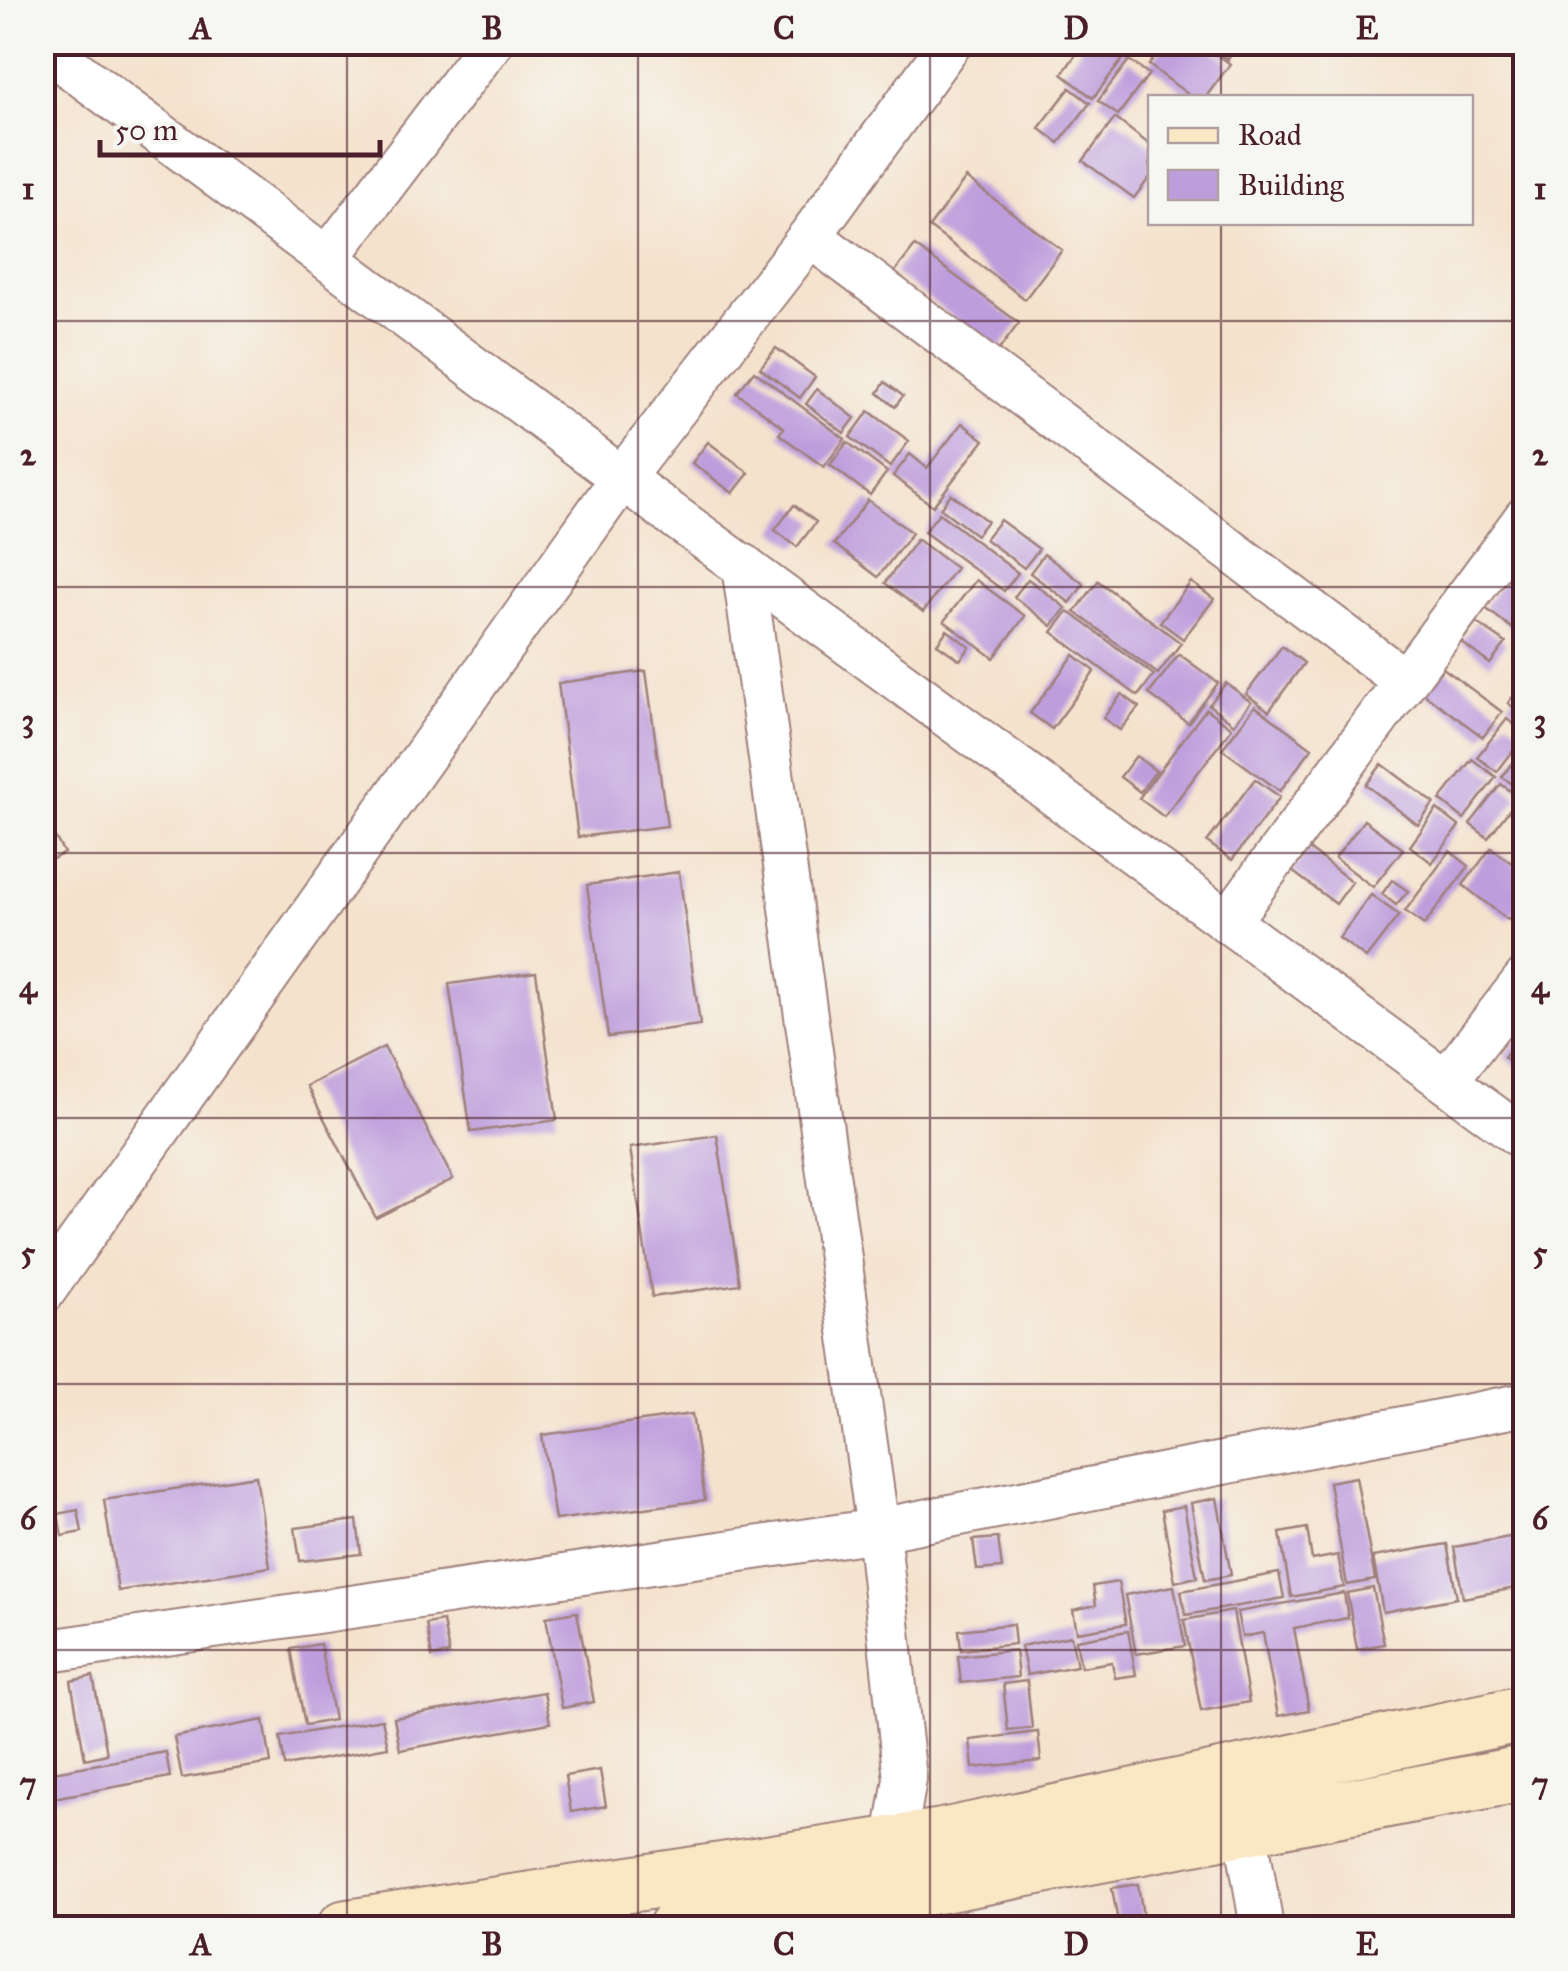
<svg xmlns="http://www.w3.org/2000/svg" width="1568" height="1971" font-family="'IM FELL Great Primer',serif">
<rect width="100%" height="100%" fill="#f6f6f2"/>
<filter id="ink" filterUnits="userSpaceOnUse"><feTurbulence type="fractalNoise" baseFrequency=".01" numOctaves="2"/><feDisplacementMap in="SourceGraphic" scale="20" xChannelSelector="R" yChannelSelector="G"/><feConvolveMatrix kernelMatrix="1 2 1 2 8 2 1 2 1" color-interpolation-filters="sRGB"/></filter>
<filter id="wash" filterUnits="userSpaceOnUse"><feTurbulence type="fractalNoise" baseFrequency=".0048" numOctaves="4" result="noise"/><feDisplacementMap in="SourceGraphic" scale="40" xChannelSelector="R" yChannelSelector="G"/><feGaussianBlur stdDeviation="2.25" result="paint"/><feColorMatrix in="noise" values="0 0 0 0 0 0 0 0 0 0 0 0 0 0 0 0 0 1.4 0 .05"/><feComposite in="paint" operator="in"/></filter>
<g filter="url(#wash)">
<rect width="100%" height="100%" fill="#f4e2cc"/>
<g id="blocks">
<path fill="#be9ddc" d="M1085,42H1136L1093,98L1062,74Z
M1166,42H1202L1230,64L1205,98H1193L1149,65Z
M1205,42H1241L1228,59Z
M1129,60L1149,74L1118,115L1098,101Z
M1070,88L1090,103L1059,143L1039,128Z
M1115,118L1150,145V177L1134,198L1083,161Z
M966,178L1062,250L1025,299L929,227Z
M915,246L1019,323L998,351L894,273Z
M776,348L815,377L800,398L760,368Z
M754,371L845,439L824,467L779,434L784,428L737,393Z
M885,382L903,396L895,407L878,393Z
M817,389L855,418L844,433L806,404Z
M869,411L909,441L890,467L850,437Z
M962,423L984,440L933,506L893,476L910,454L927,468Z
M708,442L749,473L733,493L692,463Z
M847,442L887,472L870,495L830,465Z
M951,494L987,521L976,535L940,508Z
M868,500L912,533L878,577L834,544Z
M794,505L816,522L797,547L775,530Z
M939,513L1018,573L1004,591L924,532Z
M1000,520L1039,549L1024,568L985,539Z
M917,539L956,568L923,612L885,583Z
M1044,554L1084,584L1070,603L1030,573Z
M1508,575L1526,589V639L1484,607Z
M1028,579L1066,608L1052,626L1014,597Z
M976,580L1025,616L994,658L944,621Z
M1098,581L1181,643L1158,674L1075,612Z
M1191,582L1214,599L1183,639L1160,622Z
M1068,611L1154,675L1138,696L1052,632Z
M1476,622L1506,643L1490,664L1461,642Z
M947,630L970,647L960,660L937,644Z
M1282,646L1304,663L1269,711L1246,694Z
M1179,654L1218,683L1188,723L1149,694Z
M1074,655L1095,671L1052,729L1030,713Z
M1443,668L1502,712L1483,737L1423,693Z
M646,671L667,826L578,837L558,683Z
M1526,680V717L1508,703Z
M1226,683L1251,702L1234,724L1209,705Z
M1122,694L1139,707L1120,730L1103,718Z
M1255,706L1312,748L1280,791L1222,749Z
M1206,709L1232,728L1164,817L1139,798Z
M1507,719L1526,734L1497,772L1477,757Z
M1526,746V782L1520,789L1502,777Z
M1136,756L1156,771L1140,792L1120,777Z
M1472,759L1496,777L1464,819L1440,800Z
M1382,764L1434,803L1418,825L1366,785Z
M1255,779L1280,797L1232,860L1207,842Z
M1501,784L1519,797L1488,838L1470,824Z
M1437,809L1459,826L1432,863L1410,846Z
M42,814L64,853L47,862L42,853Z
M1364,820L1403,849L1373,887L1335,858Z
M1491,848L1526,873V897L1508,920L1463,885Z
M1309,849L1352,882L1336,904L1292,871Z
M1450,851L1469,866L1424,925L1405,911Z
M679,872L700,1025L608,1037L587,885Z
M1392,880L1408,891L1396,905L1382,894Z
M1371,895L1399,915L1366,958L1339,938Z
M536,972L557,1120L471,1132L449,984Z
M1526,1028V1073L1504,1057Z
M384,1047L453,1179L376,1218L307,1086Z
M717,1135L740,1284L652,1297L630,1148Z
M692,1414L705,1500L555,1520L542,1435Z
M256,1476L270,1567L118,1591L104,1500Z
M1356,1477L1375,1580L1347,1585L1329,1482Z
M1217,1498L1231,1575L1205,1580L1191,1503Z
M1184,1506L1197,1577L1175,1582L1162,1510Z
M78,1510L82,1532L62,1536L58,1514Z
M357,1520L361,1554L300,1561L295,1528Z
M1307,1528L1312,1560L1338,1555L1344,1587L1291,1597L1280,1533Z
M1526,1534V1586L1463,1598L1454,1547Z
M998,1538L1002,1568L977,1570L973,1540Z
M1447,1544L1457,1598L1383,1612L1373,1557Z
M1279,1573L1284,1598L1186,1615L1181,1591Z
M1118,1582L1126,1624L1077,1632L1073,1610L1096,1605L1093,1586Z
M1174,1586L1185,1646L1136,1654L1125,1595Z
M1373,1588L1384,1644L1357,1649L1347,1593Z
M1344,1593L1348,1618L1294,1628L1309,1710L1278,1716L1263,1633L1242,1637L1237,1612Z
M1233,1611L1249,1702L1201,1711L1184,1620Z
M577,1612L594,1702L562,1708L546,1617Z
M443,1621L449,1654L432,1657L426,1624Z
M1013,1624L1015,1644L961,1650L959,1630Z
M1128,1631L1136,1675L1115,1678L1112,1662L1081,1667L1076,1640Z
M1071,1636L1077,1666L1027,1675L1021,1646Z
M320,1644L334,1720L305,1725L291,1649Z
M1015,1650L1018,1677L961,1683L958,1656Z
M93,1676L107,1754L85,1759L71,1681Z
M1027,1681L1032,1728L1008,1730L1003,1684Z
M544,1692L550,1723L400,1750L394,1718Z
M382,1719L388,1747L285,1766L280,1737Z
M264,1720L271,1763L182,1778L174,1737Z
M1038,1732L1041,1761L973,1768L970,1740Z
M166,1752L170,1777L42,1800V1774Z
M600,1770L606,1806L571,1812L565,1776Z
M1138,1884L1145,1928H1119L1112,1888Z"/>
</g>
</g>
<g filter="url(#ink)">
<use href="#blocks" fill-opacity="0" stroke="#9f807c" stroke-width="2.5"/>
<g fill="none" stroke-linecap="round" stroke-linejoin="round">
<g stroke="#9f807c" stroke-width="46">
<path id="minor" d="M42,46L622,478L1526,1140
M810,236L1405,681
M328,258L492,42
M743,565L878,1530L905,1779L894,1845
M1228,922L1526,517
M1446,1081L1526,978
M42,1294L622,478L810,236L951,42
M42,1652L878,1530L1526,1404
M1245,1827L1262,1928
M597,1890L604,1928"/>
</g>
<g stroke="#9f807c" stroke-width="59">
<path id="secondary" d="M345,1928L940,1837L1526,1713
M676,1928L946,1884L1526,1773"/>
</g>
<use href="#minor" stroke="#fff" stroke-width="42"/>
<use href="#secondary" stroke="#fae7c3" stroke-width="55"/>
</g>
</g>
<path fill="none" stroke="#4a1f2b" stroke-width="2.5" stroke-opacity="0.55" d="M347,42V1928M638,42V1928M930,42V1928M1221,42V98M1221,222V1928M42,321H1526M42,587H1526M42,853H1526M42,1118H1526M42,1384H1526M42,1650H1526"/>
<rect width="1568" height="1971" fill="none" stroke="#f6f6f2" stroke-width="110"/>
<rect x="1148" y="95" width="325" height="130" fill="#f6f6f2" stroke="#b1a0a2" stroke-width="2.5"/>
<rect x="1168" y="128" width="50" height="15" fill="#fae7c3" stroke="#b1a0a2" stroke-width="2.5"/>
<text x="1238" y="145" font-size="30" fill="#4a1f2b">Road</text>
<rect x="1168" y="170" width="50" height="30" fill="#be9ddc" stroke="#b1a0a2" stroke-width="2.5"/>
<text x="1238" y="195" font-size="30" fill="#4a1f2b">Building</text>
<path d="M100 140v15h280v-15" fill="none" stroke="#4a1f2b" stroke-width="5"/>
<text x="115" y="140" font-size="30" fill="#4a1f2b" stroke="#f6f6f2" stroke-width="8" paint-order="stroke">50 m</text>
<rect x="55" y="55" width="1458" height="1861" fill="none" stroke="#4a1f2b" stroke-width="4"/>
<g font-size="32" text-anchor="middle" font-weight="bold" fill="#4a1f2b">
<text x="201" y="39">A</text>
<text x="492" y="39">B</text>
<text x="784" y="39">C</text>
<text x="1076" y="39">D</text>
<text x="1367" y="39">E</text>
<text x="28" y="199">1</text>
<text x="1540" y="199">1</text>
<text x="28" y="465">2</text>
<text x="1540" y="465">2</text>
<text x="28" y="731">3</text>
<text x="1540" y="731">3</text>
<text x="28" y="997">4</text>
<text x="1540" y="997">4</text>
<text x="28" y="1263">5</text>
<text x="1540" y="1263">5</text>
<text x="28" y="1529">6</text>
<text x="1540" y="1529">6</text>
<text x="28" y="1794">7</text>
<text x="1540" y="1794">7</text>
<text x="201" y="1955">A</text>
<text x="492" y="1955">B</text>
<text x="784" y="1955">C</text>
<text x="1076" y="1955">D</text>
<text x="1367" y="1955">E</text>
</g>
</svg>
